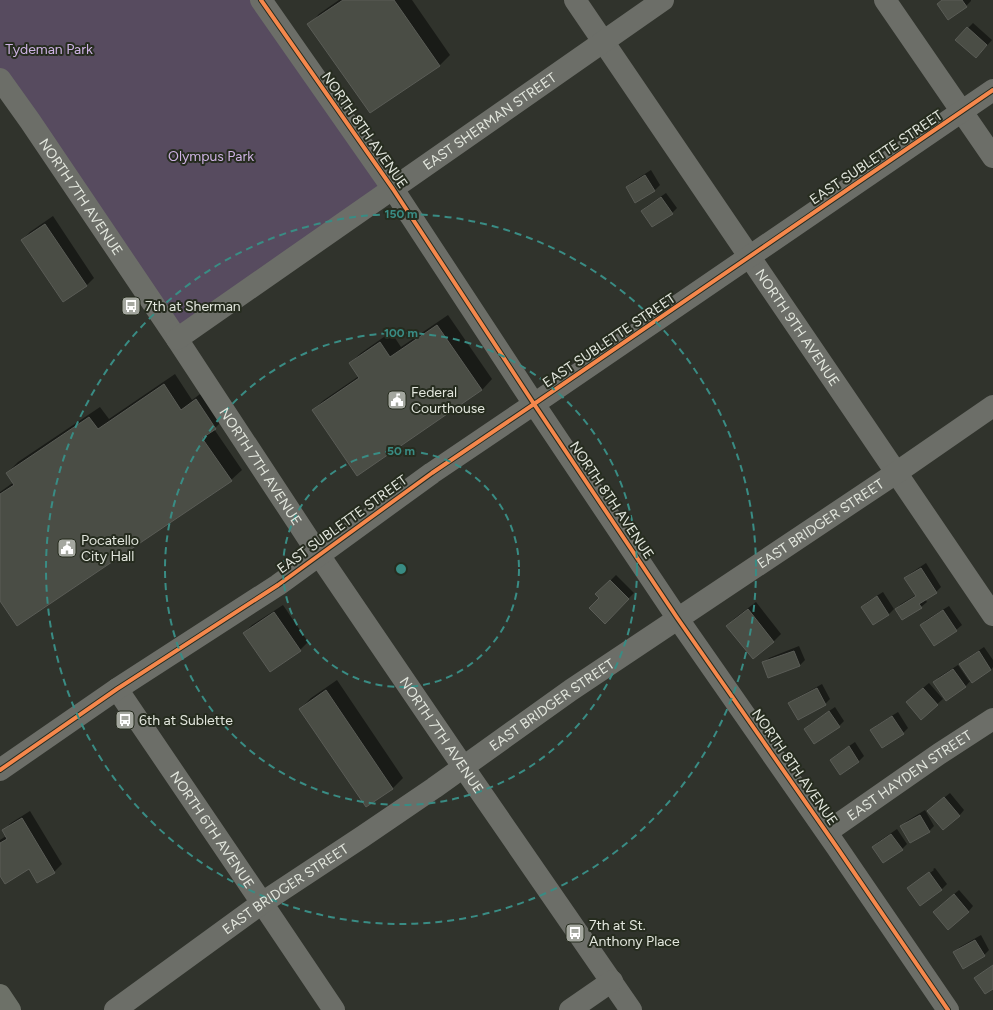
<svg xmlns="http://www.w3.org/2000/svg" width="993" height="1010" font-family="Figtree,sans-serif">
<rect width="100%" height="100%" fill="#30332c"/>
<path fill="#574b5f" d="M0,0H261L393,189L177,339L0,79Z"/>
<path fill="#0007" d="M339,0H412L450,55L439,66L309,25L319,14Z
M942,0H971V1L966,6L948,18L938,4Z
M973,23L992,40L981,52L968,28Z
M651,170L660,185L655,190L636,201L627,187L632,182Z
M666,193L677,208L672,213L642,211L647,206Z
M53,216L94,278L86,286L22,240L30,232Z
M448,315L492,379L482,390L313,410L324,400L359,376L350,363L361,353L391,332L401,347Z
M175,374L192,400L207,389L226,417L214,429L242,470L231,480L0,599V492L14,482L7,473L18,462L100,407L109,419Z
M926,563L941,587L936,592L925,599L927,602L921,607L902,619L896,609L901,604L916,595L906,578L911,573Z
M616,575L634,593L605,622L600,598L597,594Z
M883,592L894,609L889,614L873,624L862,607L867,602Z
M756,602L781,634L773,642L727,626L735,618Z
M283,605L308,642L300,650L244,633L252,625Z
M949,606L962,625L956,630L921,625L926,620Z
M799,646L805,660L800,665L764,663L769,658Z
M984,647L993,660V667L991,670L971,680L965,687L934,683L939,677L958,665L969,681L971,680L961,664L966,659Z
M337,680L403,778L393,788L300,709L311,698Z
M929,683L943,699L921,718L912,697Z
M822,684L830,699L825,704H790L795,699Z
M835,707L844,721L839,726L814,742L805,729L810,724Z
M898,712L908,728L903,733L872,730L877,725Z
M855,742L864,756L859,761L840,773L831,760L836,755Z
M950,793L964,810L959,816L934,806Z
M925,810L934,826L929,831L902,826L907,821Z
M30,811L62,864L54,872L29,868L0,874V840L6,836L3,831L11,823Z
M897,829L907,844L902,849L873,848L878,842Z
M935,868L947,884L942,889L920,904L913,885L934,870L933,869Z
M959,890L973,906L968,912L939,907Z
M981,935L989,950L984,955L954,953L960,947Z"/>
<path fill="#4a4d45" stroke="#5a5c56" d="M343,0H394L440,66L370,113L307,24Z
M942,0H962L967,7L948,20L937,4Z
M967,27L987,45L976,58L955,40Z
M645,175L655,191L635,203L626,187Z
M661,197L673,214L652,227L641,211Z
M45,224L87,286L63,302L21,240Z
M437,325L482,390L357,476L312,410L359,378L349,363L380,342L390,357Z
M164,384L181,410L196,399L216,429L202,438L232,481L17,626L0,601V494L14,485L6,473L89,417L98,429Z
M921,568L937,593L919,604L922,608L902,620L895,609L916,596L904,578Z
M610,580L629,599L605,624L589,608L599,598L595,594Z
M877,596L889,615L873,625L861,607Z
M748,609L774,642L753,659L726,626Z
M943,610L957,631L934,646L920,625Z
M274,612L301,651L270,672L243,633Z
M794,651L800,666L768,678L762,662Z
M979,651L991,670L972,683L959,664Z
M953,669L966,687L946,701L933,682Z
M817,688L826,705L798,720L788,703Z
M923,688L938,705L921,720L906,702Z
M326,690L393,789L366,807L299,709Z
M829,711L840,727L814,744L804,729Z
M892,716L904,734L882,748L870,730Z
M849,746L859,762L840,775L830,760Z
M944,797L960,816L943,830L927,811Z
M920,815L930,832L910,843L900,826Z
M22,818L55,873L37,883L29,869L5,884L0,876V843L7,839L2,830Z
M891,834L903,850L883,863L872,847Z
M929,872L942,890L920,906L907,888Z
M954,894L969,912L948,930L933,912Z
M975,940L985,956L963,969L953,952Z
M993,965V989L985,994L974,978Z"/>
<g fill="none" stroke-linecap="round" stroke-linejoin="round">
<g stroke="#6c6e68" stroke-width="22">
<path d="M261,0L393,189L534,404L678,619L836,846L948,1010"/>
<path id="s1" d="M575,0L993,615"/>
<path d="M885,0L993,157"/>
<path id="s2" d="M0,79L30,121L177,339L319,555L464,768L631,1010"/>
<path id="s3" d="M177,339L504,111L663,0"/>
<path id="s4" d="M117,689L262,903L334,1010"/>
<path d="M0,770L117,689L278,585L432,473L534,404L993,90"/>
<path id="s5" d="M827,832L939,754L993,719"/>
<path id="s6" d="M115,1010L262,903L362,837L434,788L571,690L896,473L993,406"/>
<path d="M570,1010L612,981"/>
</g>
<path stroke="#6d7168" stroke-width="22" d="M0,995L10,1010"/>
<g stroke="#262c1f" stroke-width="6">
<path id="cycleway" d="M261,0L393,189L534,404L678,619L836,846L948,1010
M0,770L117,689L278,585L432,473L534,404L993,90"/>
</g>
<use href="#cycleway" stroke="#f5874c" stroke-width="4"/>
</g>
<g fill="none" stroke="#398c84" stroke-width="2" stroke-dasharray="7 5">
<circle cx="401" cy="569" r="118"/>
<circle cx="401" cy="569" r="236"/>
<circle cx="401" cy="569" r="355"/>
</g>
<defs>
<g id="bus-square" transform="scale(1)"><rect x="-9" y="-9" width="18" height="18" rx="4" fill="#a4a79f" stroke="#262c1f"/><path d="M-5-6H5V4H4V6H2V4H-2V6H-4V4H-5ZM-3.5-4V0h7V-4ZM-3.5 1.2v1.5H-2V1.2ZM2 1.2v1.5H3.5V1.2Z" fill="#fff"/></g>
<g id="civic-square" transform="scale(1)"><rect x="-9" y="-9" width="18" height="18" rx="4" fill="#a4a79f" stroke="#262c1f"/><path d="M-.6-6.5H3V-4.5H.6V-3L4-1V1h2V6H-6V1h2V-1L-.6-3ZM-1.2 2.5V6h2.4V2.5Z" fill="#fff"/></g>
</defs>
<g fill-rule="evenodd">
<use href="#bus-square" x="131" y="306"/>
<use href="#civic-square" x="397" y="400"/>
<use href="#civic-square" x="67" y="548"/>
<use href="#bus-square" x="125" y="720"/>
<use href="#bus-square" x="575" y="933"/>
</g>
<g text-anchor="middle" stroke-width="4" stroke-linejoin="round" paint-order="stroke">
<g font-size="14" fill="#ceb3e4" stroke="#262c1f">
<text x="49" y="54">Tydeman Park</text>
<text x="211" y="161">Olympus Park</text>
</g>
<g font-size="14" fill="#e2e6dd" stroke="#262c1f">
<text dy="5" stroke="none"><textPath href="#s3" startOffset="381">EAST SHERMAN STREET</textPath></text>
<text transform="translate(365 130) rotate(55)" y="5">NORTH 8TH AVENUE</text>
<text transform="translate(876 157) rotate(-34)" y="5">EAST SUBLETTE STREET</text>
<text dy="5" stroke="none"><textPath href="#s2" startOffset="143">NORTH 7TH AVENUE</textPath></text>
<text dy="5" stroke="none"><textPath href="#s1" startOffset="396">NORTH 9TH AVENUE</textPath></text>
<text transform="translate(609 340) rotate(-34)" y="5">EAST SUBLETTE STREET</text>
<text dy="5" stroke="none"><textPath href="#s2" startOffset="467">NORTH 7TH AVENUE</textPath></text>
<text transform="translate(612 500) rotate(56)" y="5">NORTH 8TH AVENUE</text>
<text dy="5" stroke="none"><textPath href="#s6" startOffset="857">EAST BRIDGER STREET</textPath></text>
<text transform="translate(342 524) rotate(-36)" y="5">EAST SUBLETTE STREET</text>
<text dy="5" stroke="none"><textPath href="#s6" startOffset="533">EAST BRIDGER STREET</textPath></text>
<text dy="5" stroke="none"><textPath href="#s2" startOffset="791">NORTH 7TH AVENUE</textPath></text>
<text transform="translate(795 767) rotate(55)" y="5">NORTH 8TH AVENUE</text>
<text dy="5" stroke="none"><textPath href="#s5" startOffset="100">EAST HAYDEN STREET</textPath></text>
<text dy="5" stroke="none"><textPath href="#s4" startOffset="170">NORTH 6TH AVENUE</textPath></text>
<text dy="5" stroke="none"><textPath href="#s6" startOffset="209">EAST BRIDGER STREET</textPath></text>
</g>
<g font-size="14" fill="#e2e6dd" stroke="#262c1f" text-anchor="start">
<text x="145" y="311">7th at Sherman</text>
<text x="411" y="397">Federal<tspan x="411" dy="16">Courthouse</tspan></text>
<text x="81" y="545">Pocatello<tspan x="81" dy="16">City Hall</tspan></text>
<text x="139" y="725">6th at Sublette</text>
<text x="589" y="930">7th at St.<tspan x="589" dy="16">Anthony Place</tspan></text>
</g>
</g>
<circle cx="401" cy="569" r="6" fill="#398c84" stroke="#262c1f" stroke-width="2"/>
<g font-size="12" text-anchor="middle" font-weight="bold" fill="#398c84" stroke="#262c1f" stroke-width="4" stroke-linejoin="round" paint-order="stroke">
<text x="401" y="218">150 m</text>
<text x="401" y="337">100 m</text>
<text x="401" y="455">50 m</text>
</g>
</svg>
